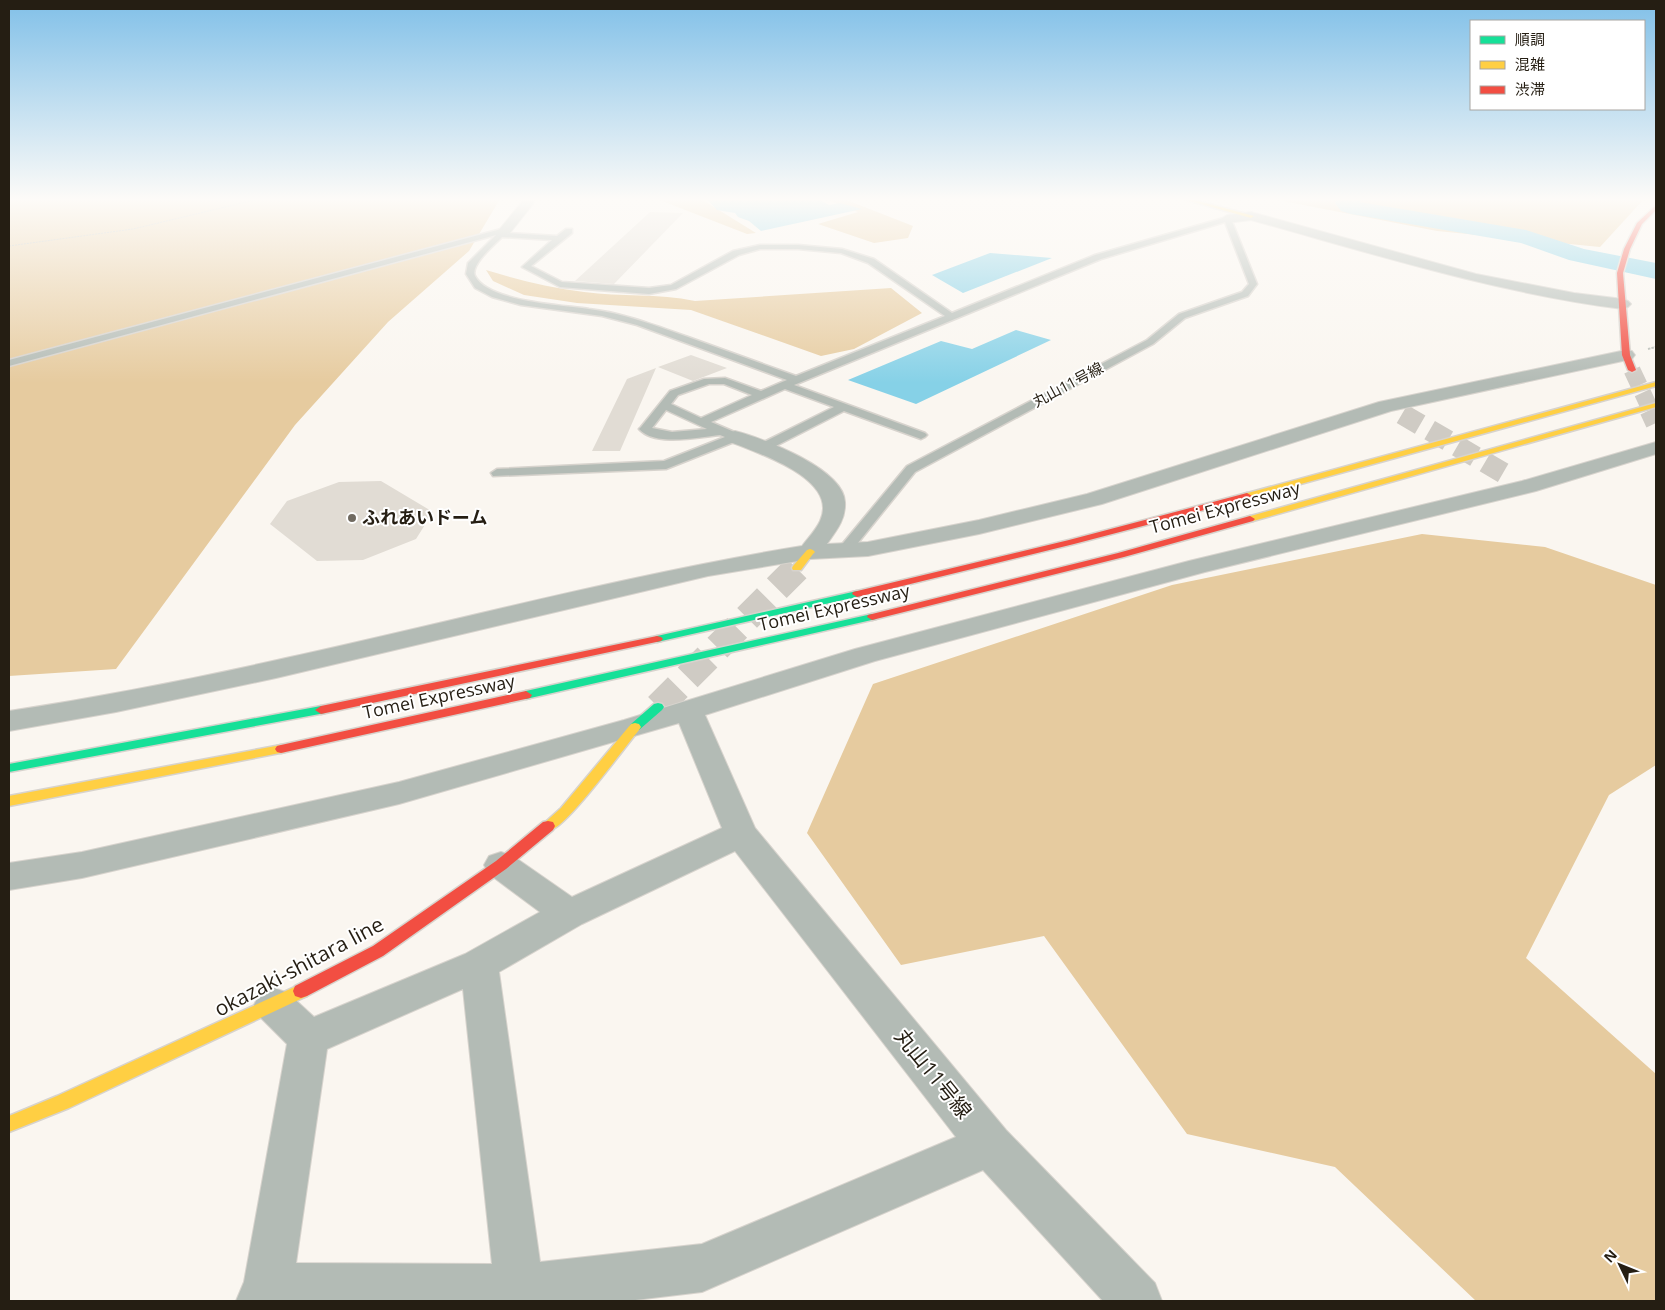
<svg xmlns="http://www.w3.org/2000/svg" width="1665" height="1310" font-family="'Open Sans','Noto Sans JP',sans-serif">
<rect width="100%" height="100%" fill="#faf6f0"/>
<path fill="#e6cb9f" d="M9,199H500L469,251L388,322L295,425L116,669L9,676Z
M657,199H701L756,233L747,234Z
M826,199H844L913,226L908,238L874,243L818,224L858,212Z
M1283,199H1644L1600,247L1437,231L1283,201Z
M486,270C519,280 551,288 584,292C621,297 658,293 695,301L891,288L922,313L854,349L821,356L691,310L577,303L524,295L493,281Z
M1422,534L1545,547L1656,585V765L1609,795L1526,958L1656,1074V1301H1476L1335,1167L1187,1134L1044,936L901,965L807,833L873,684L1172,585Z"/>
<path fill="#86d1e7" d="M707,199H818L829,205L840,203L862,209L761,231L749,221L738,217L735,213L717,210Z
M990,253L1052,258L963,293L932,275Z
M1016,330L1051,340L916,404L848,380L941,341L972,349Z"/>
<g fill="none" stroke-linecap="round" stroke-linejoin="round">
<path fill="#86d1e7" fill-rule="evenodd" d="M1338,199H1363L1360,202L1526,230L1584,249L1656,263V279L1569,260L1521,243L1351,214L1341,211L1335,203Z"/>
</g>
<path fill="#e1dcd4" d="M650,212L683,213L614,284L575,281Z
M691,355L727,368L693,381L658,367Z
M656,368L620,451H592L627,379Z
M381,481L433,512L416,539L363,560L317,561L270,524L287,501L339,482Z"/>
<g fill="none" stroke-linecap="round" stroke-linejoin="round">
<path stroke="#cfcbc4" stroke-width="21" stroke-dasharray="21 11" stroke-linecap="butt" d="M1402,414L1512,478"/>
<path stroke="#cfcbc4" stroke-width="28" stroke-dasharray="28 14" stroke-linecap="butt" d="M658,707L797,568"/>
<path stroke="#cfcbc4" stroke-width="17" stroke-dasharray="17 8" stroke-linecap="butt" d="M1632,370L1651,411"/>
<path stroke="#cfcbc4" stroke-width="21" stroke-dasharray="21 11" stroke-linecap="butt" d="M1650,410L1656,423"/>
<g stroke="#d7d3cd" stroke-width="3">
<path id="lane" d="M1227,217L1231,219L1257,284L1248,296L1185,318L1153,344L915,472L849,554H839L837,551L839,548L907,466L1147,340L1179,314L1242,292L1249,284L1225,222L1101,259L794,385L925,433L927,435L925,437L921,439L844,411L766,451H758L756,448L758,445L834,407L785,389L711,422L739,434L741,437L739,440L666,469L493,476L491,473L497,469L664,461L725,437L720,435C699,437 655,447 639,429L641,427L670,391L704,379L725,378L761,391L787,380L637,325L602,316L521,305L492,297L475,288L466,274L468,263L496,235L9,366V360L505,228L509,230L506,233L557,236L566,229H572V233L531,266L562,282L649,288L671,285L733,251L760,245H798L842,249L874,259L952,313L1095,255ZM502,237L552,240L522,267L560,287L649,294L676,289L739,255L760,249H798L841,253L868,263L945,316L796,376C760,363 724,350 688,337C656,326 624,313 589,309C563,305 488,302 475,276C470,265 494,245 502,237ZM709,384H724L752,395L701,418L671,404L678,395ZM666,410L707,429L672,432L652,428Z"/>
</g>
<g stroke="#d7d3cd" stroke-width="2">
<path id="street" d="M522,199H534L533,204L510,233H500L499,230L521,203Z
M1251,212L1476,274L1574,293L1623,299L1628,301L1631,304L1628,307L1623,309C1496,293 1374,254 1251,220L1227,223L1221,219L1227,215Z
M1626,350L1632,351L1635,355L1632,359L1391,411L1102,504L979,534L868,556L810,559L708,576L276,678L116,712L9,731V711C99,697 188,680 277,660C452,622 625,575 802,546C808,538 816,530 820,521C840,478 756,453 728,441L725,437L728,433L735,431C763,438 844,469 845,502C846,519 837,530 827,544L868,542L979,520L1087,494L1379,402Z
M1656,442V454L1536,491L1205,572L875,661L705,715L755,828L1006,1130L1155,1283L1162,1301H1103L983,1170L702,1292L627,1301H236L244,1282L287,1044L260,1017L254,1005L260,993L274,988L288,993L314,1017L465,954L540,912L489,874L484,865L489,856L501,852L513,856L572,897L722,828L679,723L399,804L82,878L9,890V863L82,852L399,782L624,720L855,649L1189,561L1522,481ZM735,851L956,1137L702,1244L540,1262L499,972L582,924ZM463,989L492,1264L296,1263L327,1049Z"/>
</g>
<g stroke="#d7d3cd" stroke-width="3">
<path id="fast" d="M857,591L862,594L861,596L657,642L651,639L657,636Z
M872,614L877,617L876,619L526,699L520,695L526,691Z
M658,703L662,704L664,707L662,710L639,730H631L629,727L631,724L654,704Z
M321,706L327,710L325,713L9,772V764Z"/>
</g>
<g stroke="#d7d3cd" stroke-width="3">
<path id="slow" d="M1183,199H1191L1254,216L1251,218Z
M1656,382V386L1250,498L1247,499L1242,496L1244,494Z
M1656,403V407L1253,521H1247L1245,519L1247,517Z
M810,549L813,550L815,552L813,554L801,570H793L792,568L793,566L807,550Z
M635,723L639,724L641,727L639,730C624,748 568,825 551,830C547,831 547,831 543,830L541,826L561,808L631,724Z
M281,745L285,746L287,749L285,752L9,806V796Z
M301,984L307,986L309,991L307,996L69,1108L9,1132V1116L57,1096Z"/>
</g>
<g stroke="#d7d3cd" stroke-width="3">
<path id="jam" d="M1654,207H1656V210L1642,224L1630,249L1623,273L1630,355L1636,370L1632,372L1628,370L1622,355L1617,273L1624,249L1637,223Z
M1247,493L1252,496L1250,498L1074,544L857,597L852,594L853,592L1069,540Z
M1250,516L1255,519L1253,521L1124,557L872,620L867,617L868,615L1118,553Z
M657,636L661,637L663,639L661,641L321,714L315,710L321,706Z
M526,691L532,695L530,698L281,753L277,752L275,749L277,746L281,745Z
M548,821L553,822L555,826L553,830L506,869L383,956L307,996L301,998L295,996L293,991L295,986L373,946L496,861L543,822Z"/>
</g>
<path stroke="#b8bcb6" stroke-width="1" stroke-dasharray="2 1" stroke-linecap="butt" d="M9,246L133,229L259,199"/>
<path stroke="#b8bcb6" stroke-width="2" stroke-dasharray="2.5 1" stroke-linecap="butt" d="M1648,349L1656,347"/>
<use href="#lane" fill="#b3bbb5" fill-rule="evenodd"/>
<use href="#street" fill="#b3bbb5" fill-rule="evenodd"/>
<use href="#fast" fill="#16e098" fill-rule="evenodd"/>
<use href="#slow" fill="#ffcf43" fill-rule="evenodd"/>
<use href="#jam" fill="#f24e42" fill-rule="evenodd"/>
</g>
<linearGradient id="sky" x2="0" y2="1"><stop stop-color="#81c0e8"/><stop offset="0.52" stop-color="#fdfbf8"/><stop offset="1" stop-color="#fdfbf8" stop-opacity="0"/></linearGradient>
<rect width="1665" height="383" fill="url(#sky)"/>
<circle fill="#706a60" stroke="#fff" stroke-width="2" cx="352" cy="518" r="5"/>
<g text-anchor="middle" stroke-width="4" stroke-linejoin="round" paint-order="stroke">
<g font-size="15" fill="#251e13" stroke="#fff">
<text transform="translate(1068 385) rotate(-28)" y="5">丸山11号線</text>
</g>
<g font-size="18" fill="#251e13" stroke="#fff">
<text transform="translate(1225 508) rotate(-15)" y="6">Tomei Expressway</text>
<text transform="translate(834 608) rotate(-13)" y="6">Tomei Expressway</text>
<text transform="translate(439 697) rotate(-12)" y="6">Tomei Expressway</text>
</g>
<g font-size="18" font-weight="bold" fill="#251e13" stroke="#fff" text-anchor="start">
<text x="362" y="524">ふれあいドーム</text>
</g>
<g font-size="21" fill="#251e13" stroke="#fff">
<text transform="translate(299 967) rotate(-28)" y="7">okazaki-shitara line</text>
<text transform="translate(933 1074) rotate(51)" y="7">丸山11号線</text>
</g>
</g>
<rect width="1665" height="1310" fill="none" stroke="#251e13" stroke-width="20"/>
<rect x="1470" y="20" width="175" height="90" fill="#ffffff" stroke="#a8a5a1"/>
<rect x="1480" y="36" width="25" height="8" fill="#16e098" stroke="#a8a5a1"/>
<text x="1515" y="45" font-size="15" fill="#251e13">順調</text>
<rect x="1480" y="61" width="25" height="8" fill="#ffcf43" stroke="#a8a5a1"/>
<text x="1515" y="70" font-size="15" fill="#251e13">混雑</text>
<rect x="1480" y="86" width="25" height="8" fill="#f24e42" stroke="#a8a5a1"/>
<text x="1515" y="95" font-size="15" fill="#251e13">渋滞</text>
<g transform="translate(1620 1265) rotate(313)" stroke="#ffffff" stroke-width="4" paint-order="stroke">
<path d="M0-4L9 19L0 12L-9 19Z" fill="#251e13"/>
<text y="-8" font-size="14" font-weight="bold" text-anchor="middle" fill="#251e13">N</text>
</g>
</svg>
